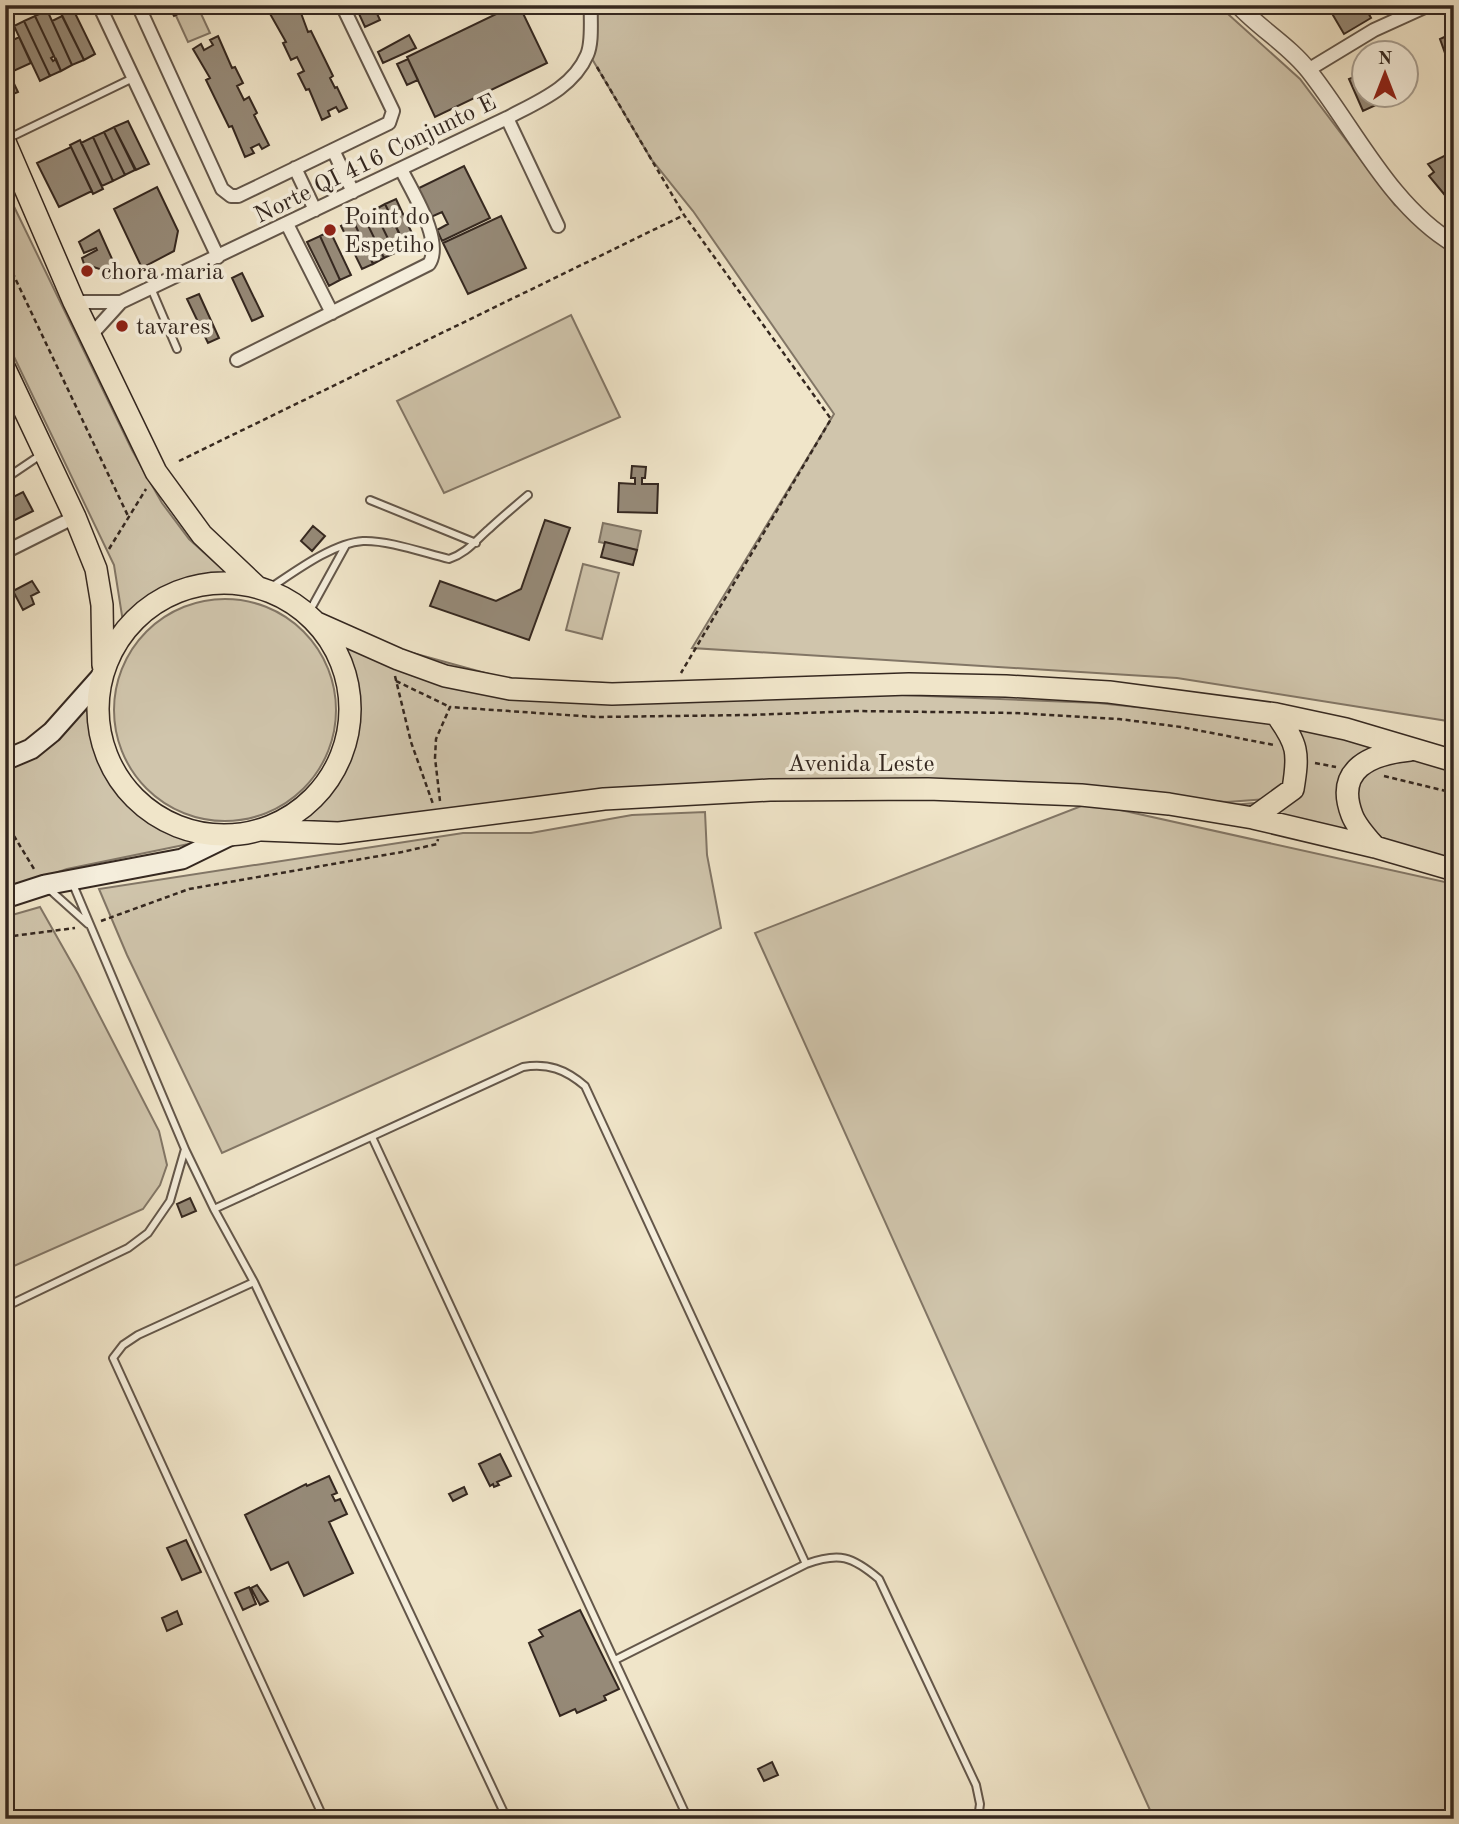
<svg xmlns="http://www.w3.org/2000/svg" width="1459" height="1824" font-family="'Old Standard TT',serif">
<rect width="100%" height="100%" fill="#f0e5c9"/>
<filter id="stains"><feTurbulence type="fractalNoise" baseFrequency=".00286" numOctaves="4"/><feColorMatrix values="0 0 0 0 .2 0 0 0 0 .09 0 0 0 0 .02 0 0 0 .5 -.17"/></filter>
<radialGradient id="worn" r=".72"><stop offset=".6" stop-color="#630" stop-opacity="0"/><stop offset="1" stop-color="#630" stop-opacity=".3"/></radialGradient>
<path fill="#d0c5ac" stroke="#827666" stroke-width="2" d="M175,5H197L210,33L188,42L172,7Z
M593,5H1218L1300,79L1395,205L1454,240V722L1177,678L692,648L834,414L693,211L651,159L588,52Z
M5,188L132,450L162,503L189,539L231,577C201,577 166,583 141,602C134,607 128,616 123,622L114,565L5,338Z
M571,315L620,417L444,493L397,401Z
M583,564L619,573L602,639L566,630Z
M114 710a111 111 0 1 1 222 0a111 111 0 1 1-222 0Z
M322,628L507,679L1098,703L1259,720L1296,733L1291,786L1267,799L1227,802L1091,792L769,787L277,828C288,820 301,812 312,803C351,769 364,701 340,655C335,645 328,637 322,628Z
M96,686L95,738L117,784L157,827L213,839L67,869L5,890V758Z
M1288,722L1388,746L1349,782L1356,816L1380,838L1231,805L1267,802L1293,788Z
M1386,748L1454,767V862L1382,838L1358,816L1350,782Z
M1089,803L1454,884V1819H1154L755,933Z
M705,812L707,855L721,928L222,1153L127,955L99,889L463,833H531L632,815Z
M40,907L78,974L159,1131L167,1165L160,1185L143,1209L5,1270V917Z"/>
<path fill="#b0a590" stroke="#7f7363" stroke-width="2" d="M603,523L641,531L637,550L599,542Z"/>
<path fill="#968a78" stroke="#352820" stroke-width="2" d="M71,5L95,54L84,60L57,5Z
M168,5H186L188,9L174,16Z
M288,5H298L308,32L311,31L333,76L330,78L335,88L337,87L347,108L339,112L336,107L328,111L330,116L322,120L309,89L306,90L298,74L304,71L297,57L291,60L283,43L286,42L269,12L279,7L281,13L290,9Z
M355,5H373L380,20L365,27Z
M515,5H519L547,63L435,117L407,57Z
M1327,5H1364L1371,18L1344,34Z
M47,10L72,65L61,71L35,16Z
M35,16L54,56L51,58L53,61L56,59L61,71L50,76L24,21Z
M62,16L84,60L72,65L52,21Z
M24,21L50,76L40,81L14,26Z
M1454,27V65L1450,67L1440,39L1451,34L1449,28Z
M409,35L416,48L383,63L378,52Z
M218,36L232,68L235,67L243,83L237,86L244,100L249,97L257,113L254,115L269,145L262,149L259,144L251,148L254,153L245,157L232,126L229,127L206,80L210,78L193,49L201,44L204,50L213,45L210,40Z
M19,37L31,63L9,73L5,65V44Z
M408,59L418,80L407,85L397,64Z
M5,65L18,92L6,97L5,95Z
M1364,73V94H1394L1396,97L1382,103L1381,99L1375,102L1376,105L1363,111L1349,79Z
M128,121L149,164L136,170L114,127Z
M114,127L135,170L125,175L104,132Z
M104,132L125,175L113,181L93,137Z
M93,137L113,181L102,186L81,143Z
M80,140L103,189L93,194L70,145Z
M71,147L92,191L59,207L37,163Z
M1454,151V186L1444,194L1429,176L1434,172L1428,164Z
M464,166L490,218L442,241L437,230L448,224L442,212L431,217L417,189Z
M157,187L178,231L174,251L142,268L114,209Z
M396,199L417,244L407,249L385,204Z
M385,204L406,248L395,253L374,210Z
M374,210L395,253L384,258L363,215Z
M363,215L384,258L373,264L353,220Z
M501,216L526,268L468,294L443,243Z
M353,220L373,264L362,269L341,226Z
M99,230L117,270L112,273L84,264L82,258L97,250L96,248L84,253L79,242Z
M330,231L351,275L340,280L320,236Z
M320,236L340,280L329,286L307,242Z
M242,273L263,316L252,321L232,278Z
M199,294L219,338L208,343L187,299Z
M632,466L646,467L645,478H642V484H658L657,513L618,512L619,483L635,484V478H631Z
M23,492L33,511L5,525V501Z
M545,520L570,528L529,640L430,606L440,581L496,601L521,589Z
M313,526L325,536L312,551L301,541Z
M605,542L637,550L633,565L601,557Z
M32,581L39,592L31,596L34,604L23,610L13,591Z
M190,1198L196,1211L182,1217L177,1204Z
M500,1454L511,1476L497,1482L499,1485L494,1487L493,1484L490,1486L479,1464Z
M329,1476L337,1493L332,1495L335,1501L340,1499L347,1514L329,1522L353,1573L304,1596L288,1562L271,1570L245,1515L306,1484L307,1486Z
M464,1487L467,1494L453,1501L449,1494Z
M186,1540L201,1572L182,1580L167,1548Z
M257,1585L268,1601L260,1605L251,1588Z
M249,1587L256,1604L243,1610L235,1593Z
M580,1610L619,1689L604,1696L606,1700L577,1713L575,1709L560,1716L529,1643L543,1636L539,1630Z
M177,1611L182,1624L167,1631L162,1618Z
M772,1762L778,1775L764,1781L758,1769Z"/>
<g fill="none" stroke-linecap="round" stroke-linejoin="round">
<g stroke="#64574a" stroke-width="10">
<path id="service" d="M7,139L133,78
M151,288L177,349
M5,479L42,454
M370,500L476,543
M267,590C293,573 332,543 363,541C388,540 424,553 449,559C467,553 475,541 489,529C502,517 515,506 528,495
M308,614L346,545
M49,889L88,924
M372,1137L688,1819
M185,1149L214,1209L254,1282L507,1819
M214,1209L523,1067C548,1063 565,1069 585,1086L806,1564
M254,1282L138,1335L123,1345L113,1358L324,1819
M5,1307L128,1248L148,1233L170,1201L185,1149L72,882
M615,1660L806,1564C839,1552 852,1556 879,1579L976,1785L980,1804L978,1819"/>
</g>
<g stroke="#64574a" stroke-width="16">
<path id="minor" d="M99,5L218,257
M138,5L222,189L231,196H238L389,123L393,111L342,5
M1308,70L1374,30L1429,5
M507,118L558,226
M333,150L353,192
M295,168L315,210
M287,224L332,313
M74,302H121
M91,335L121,302L507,118C537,102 573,88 587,55C593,42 590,19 591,5
M237,360L429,264C444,241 412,192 401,169
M5,552L75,517"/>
</g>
<g stroke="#64574a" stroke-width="19">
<path id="tertiary" d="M1238,5C1260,29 1290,46 1309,71C1354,128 1390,206 1454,244"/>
</g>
<g stroke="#352820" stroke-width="23">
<path id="secondary" d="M5,760L31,749L52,732L100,678
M5,898L45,885L182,859L229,836"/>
</g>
<g stroke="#352820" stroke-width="24">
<path id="primary" d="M5,142L74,302L156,472L202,535L257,587
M5,369L75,517L96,569L102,605L103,665
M98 709a126 126 0 1 1 252 0a126 126 0 1 1-252 0Z
M317,623L398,659L445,676L510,689L612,694L909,684L1006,686L1109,692L1276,714L1346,729L1454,761
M1253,818L1293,789C1299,753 1298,744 1276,714
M262,830L339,833L604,799L770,790L928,789L1081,795L1169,804L1253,818L1375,847L1454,870
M1375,847C1367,838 1356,826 1352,815C1334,768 1372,754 1410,750"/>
</g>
<path stroke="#352820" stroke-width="2.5" stroke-dasharray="5 3.5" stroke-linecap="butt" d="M597,67L684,215L831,419L681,673
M5,257L129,518
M179,461L684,215
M109,549L146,489
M395,676L411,742L433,804
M396,681L450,707
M1315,763L1336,767
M1384,776L1454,793
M440,801L435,758L436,739L450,707L596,717L749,715L857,711L1015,713L1119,719L1181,727L1274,745
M5,821L34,869
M101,921L189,889L402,852L437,844L438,839
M5,937L75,928"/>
<use href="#service" stroke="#f5eedc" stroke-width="6"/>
<use href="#minor" stroke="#f5eedc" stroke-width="12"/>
<use href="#tertiary" stroke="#f5eedc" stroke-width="16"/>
<use href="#secondary" stroke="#f5eedc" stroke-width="19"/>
<use href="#primary" stroke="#f0e5c9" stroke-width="21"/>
</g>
<g fill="#8f2418" stroke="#f5eedc" stroke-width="2.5">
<circle cx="330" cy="230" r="7"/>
<circle cx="87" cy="271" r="7"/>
<circle cx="122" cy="326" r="7"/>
</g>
<g text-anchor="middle" stroke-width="7" stroke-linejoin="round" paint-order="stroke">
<g font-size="24" fill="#352820" stroke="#f5eedc">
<text transform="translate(375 158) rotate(-26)" y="8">Norte QI 416 Conjunto E</text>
<text x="861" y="771">Avenida Leste</text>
</g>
<g font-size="24" fill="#352820" stroke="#f5eedc" text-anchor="start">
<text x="344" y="224">Point do<tspan x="344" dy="28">Espetiho</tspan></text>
<text x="101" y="279">chora maria</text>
<text x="136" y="334">tavares</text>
</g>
</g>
<rect width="1459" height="1824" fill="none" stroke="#f0e5c9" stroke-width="28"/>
<rect x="7" y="7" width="1445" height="1810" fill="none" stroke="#352820" stroke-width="3.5"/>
<rect x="14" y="14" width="1431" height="1796" fill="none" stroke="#352820" stroke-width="2"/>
<g transform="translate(1385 74)"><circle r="33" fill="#f5eedc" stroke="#a89f91" stroke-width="2"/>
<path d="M0-5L12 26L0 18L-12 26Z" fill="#8f2418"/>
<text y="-10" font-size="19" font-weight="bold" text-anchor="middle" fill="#352820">N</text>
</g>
<rect width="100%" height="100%" filter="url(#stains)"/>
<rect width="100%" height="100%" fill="url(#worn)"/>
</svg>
